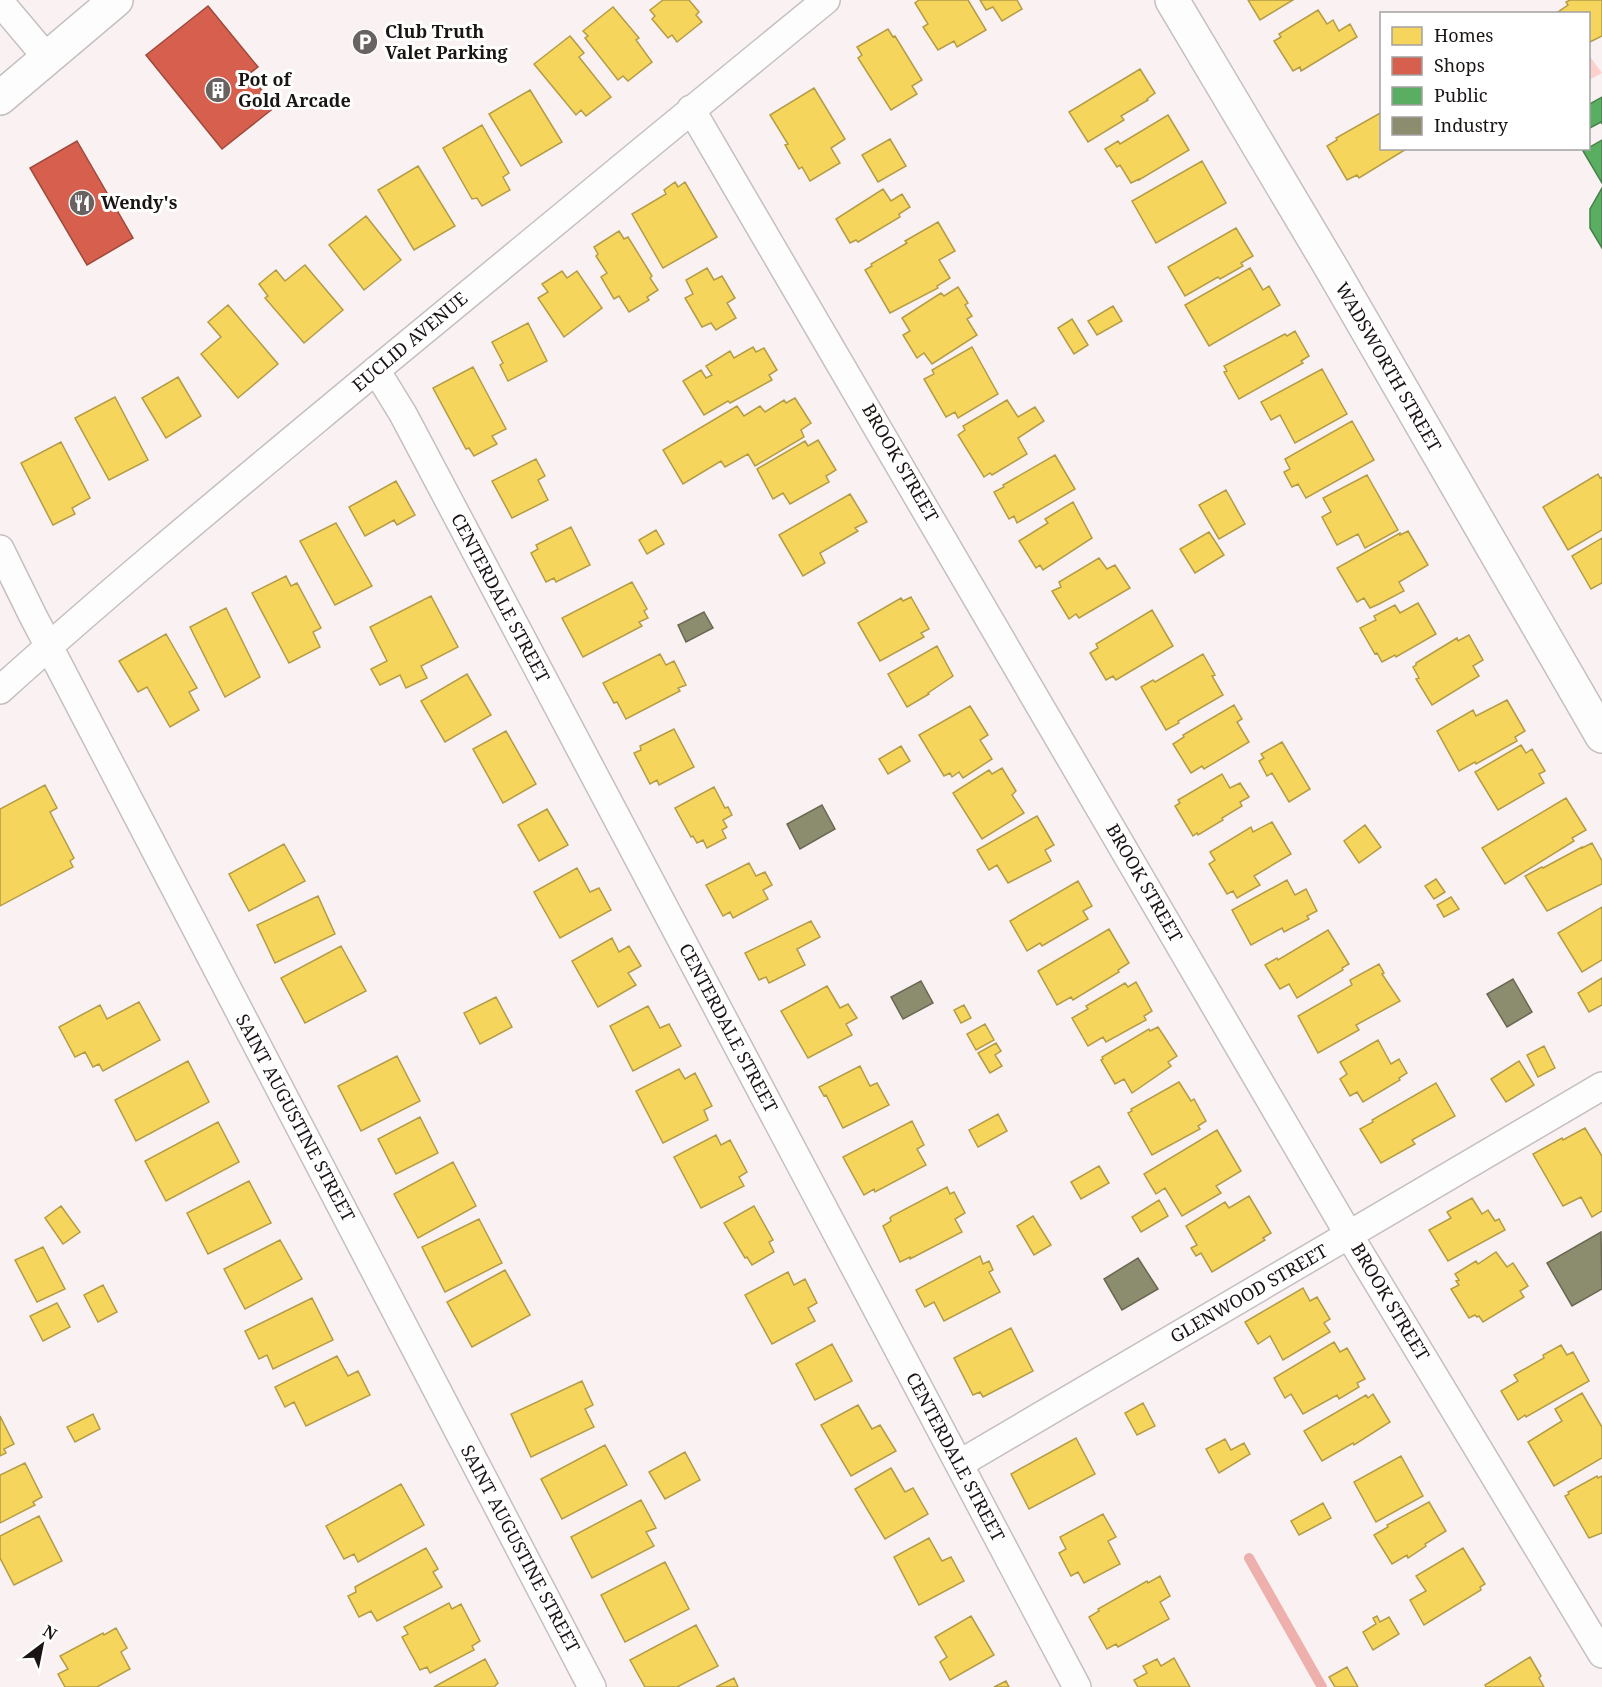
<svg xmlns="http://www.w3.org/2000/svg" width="1602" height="1687" font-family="'Noto Serif',serif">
<rect width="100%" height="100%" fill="#faf2f2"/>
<path fill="#fbd0cd" d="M1591,58L1602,73L1589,80V59Z"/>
<path fill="#f6d55c" stroke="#b49b46" stroke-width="1.5" d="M663,0H689L699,12L696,15L702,22L677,42L672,35L668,38L652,19L655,16L650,10Z
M919,0H968L986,30L957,47L954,41L938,50L923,27L928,24L915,3Z
M980,0H1017L1022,9L1002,21L993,7L986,10Z
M1248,0H1293L1260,20Z
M1570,0H1602V36L1588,43V14H1555L1568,5L1566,2Z
M613,7L639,38L636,40L652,62L628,81L623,76L618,80L585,38L588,36L583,31Z
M1318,10L1327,24L1333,20L1339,31L1350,24L1357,37L1301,71L1300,67L1293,71L1274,41L1281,37L1279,34Z
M888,29L893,37L895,36L922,80L912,86L917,94L891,110L858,58L862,55L857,47Z
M570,36L584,53L579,57L611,97L586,116L581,110L576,115L534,64Z
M1140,69L1155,93L1147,99L1148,100L1121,116L1124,120L1088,142L1069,112Z
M814,88L845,139L831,148L840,163L810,181L802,167L799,169L785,145L788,144L770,115Z
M530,90L562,142L521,166L489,114Z
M1382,112V148H1408L1359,178L1357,175L1347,180L1327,146L1337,140L1336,138Z
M1168,115L1189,150L1139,180V179L1131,183L1120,165L1117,167L1105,149L1118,141L1120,144Z
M482,125L509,173L503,177L510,190L482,206L477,198L472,199L443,148Z
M890,139L906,166L878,182L862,155Z
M1202,161L1226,203L1156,243L1132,201Z
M418,166L455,226L414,250L378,190Z
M675,182L678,187L685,182L717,237L663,268L632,214L666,194L664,190Z
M883,189L891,201L902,194L910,207L899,214L900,217L858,242L856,240L850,243L836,219Z
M366,216L401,260L364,290L329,245Z
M938,222L955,251L939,260L950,278L937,286L938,288L890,313L865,270L872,266L871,264L907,243L905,241Z
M1236,228L1253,256L1241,263L1243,266L1220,279L1218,277L1185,296L1168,267Z
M619,231L624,239L628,237L652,276L650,278L658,290L647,297L649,300L629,312L619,296L614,299L601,277L607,273L596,256L598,254L594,247Z
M305,265L343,310L304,343L265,298L268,296L259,284L276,270L285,281Z
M707,268L714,280L722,276L735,298L727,303L736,318L716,330L711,323L702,327L685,298L693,294L686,280Z
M1250,268L1263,290L1269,286L1280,305L1209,346L1185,305Z
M562,271L567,278L577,271L602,308L564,337L538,298L548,292L542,284Z
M958,287L968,303L965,305L972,316L967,319L977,335L932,364L924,353L917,358L903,335L910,331L902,318L941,293L944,296Z
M228,305L278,364L238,398L201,354L221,337L208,322Z
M1113,306L1122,321L1097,335L1088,321Z
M1072,319L1088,345L1074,354L1058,328Z
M528,323L547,361L508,381L500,365L503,363L492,342Z
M1295,331L1309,356L1301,361L1303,363L1239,399L1224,372L1227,371L1224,366L1285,334L1287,336Z
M753,347L756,352L764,348L777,370L769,375L772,380L730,403L728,401L704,415L683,381L701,370L706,378L712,375L706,366L730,351L734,358Z
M972,347L998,394L958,418L955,412L946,417L924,379L934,374L932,370Z
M473,367L506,429L492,436L497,444L474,456L469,448L466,449L433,388Z
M1322,369L1347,414L1295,443L1280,415L1271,420L1261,402Z
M178,377L201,416L166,438L142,398Z
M115,397L148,460L109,480L75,418Z
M795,398L811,423L801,430L804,437L755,466L748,454L725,467L721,461L683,484L663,450L737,406L744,416L760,406L765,412L784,400L786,403Z
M1007,400L1018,417L1035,407L1044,421L1018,438L1027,454L992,475L990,473L984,477L958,435L965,430L963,426Z
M1352,421L1374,460L1306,498L1298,484L1292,487L1284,472L1290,469L1285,459Z
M818,440L836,470L826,476L829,482L790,504L783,493L773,499L757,469L805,441L808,446Z
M61,442L90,498L72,508L75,514L53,525L21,463Z
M1055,455L1075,489L1017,523L1014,516L1009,519L994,492L1004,487L1003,485Z
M536,459L545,476L538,480L548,500L512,518L492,481Z
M1598,474L1600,478L1602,477V530L1568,550L1543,507Z
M1367,475L1398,530L1365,548L1358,534L1337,545L1322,517L1331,512L1323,498Z
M396,481L415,515L397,525L394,520L365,536L349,507Z
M1226,490L1245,524L1219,539L1199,505Z
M850,494L867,522L855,528L858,531L820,553L825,563L803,576L779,535Z
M1073,502L1092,538L1043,570L1040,565L1036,568L1019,541L1048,523L1045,519Z
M336,523L372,586L335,605L300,541Z
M571,527L590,565L556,582L554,578L546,582L531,553L538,549L536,545Z
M656,530L664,544L647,554L639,540Z
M1408,531L1428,565L1399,582L1404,591L1379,604L1370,608L1364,598L1357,602L1337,568L1400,533V535Z
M1209,532L1224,555L1195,573L1180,549Z
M1602,538V583L1591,589L1572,556Z
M1099,558L1107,569L1115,565L1130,588L1079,618L1076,614L1069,619L1052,591L1061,587L1059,582Z
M286,576L291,586L297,583L321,628L313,632L320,647L289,663L252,593Z
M632,582L647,609L644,611L648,618L639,622L642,626L583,657L562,618Z
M431,596L458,647L421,666L427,678L406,688L400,675L380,685L371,669L387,661L370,627Z
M911,597L929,629L921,633L924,637L880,661L858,623L901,598L903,601Z
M1418,603L1436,634L1396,657L1395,655L1382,662L1377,653L1375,654L1360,628L1376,620L1374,616L1395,605L1400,613Z
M226,608L260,677L225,697L190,627Z
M1152,610L1173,646L1116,680L1113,676L1106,680L1090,653L1098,648L1096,644Z
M166,634L197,688L189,692L199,710L170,727L147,687L138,692L119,661Z
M1469,635L1483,660L1473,666L1479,676L1432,705L1416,679L1419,678L1413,667L1416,665V663L1457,638L1458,641Z
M937,646L953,676L928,693L929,694L907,707L888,674Z
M660,654L666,665L674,661L686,685L678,688L680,691L626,719L617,702L614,703L603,683Z
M1203,654L1215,675L1212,676L1223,695L1178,721L1179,723L1166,730L1141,687L1153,680L1155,682Z
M467,674L491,715L445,742L421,701Z
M1507,700L1525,731L1515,737L1517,741L1476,764L1475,762L1459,771L1437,731L1473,710L1476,716Z
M1234,705L1242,719L1237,722L1249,742L1204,769L1202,766L1191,773L1173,744L1184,737L1183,735Z
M970,706L988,735L980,740L992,759L963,778L959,772L952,777L950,773L944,776L919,735Z
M674,729L694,767L659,785L657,780L650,784L634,753L641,750L640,746Z
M506,731L536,784L503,803L473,749Z
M1282,742L1310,789L1289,802L1272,773L1267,776L1259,761L1264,758L1261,754Z
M1521,745L1526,753L1532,749L1545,771L1539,774L1544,783L1498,810L1475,772Z
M901,746L910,761L888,774L879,759Z
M1002,768L1016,791L1012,795L1024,813L982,839L953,793L989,770L992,774Z
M1222,774L1230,788L1240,783L1249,797L1240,802L1242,806L1222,818L1223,820L1198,835L1197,833L1193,836L1175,806L1180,803L1178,800Z
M45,785L57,808L50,812L74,858L70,861L73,867L0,906V809Z
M714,787L725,808L728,807L732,815L723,820L727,827L722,830L726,838L707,848L703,840L697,843L693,836L691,837L675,808Z
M1566,798L1586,830L1572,838L1574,841L1505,884L1482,848Z
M547,809L568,845L539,861L518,825Z
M1037,816L1054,845L1045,850L1051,861L1008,883L997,865L989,870L977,850Z
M1272,822L1291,854L1254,876L1260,885L1237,898L1233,891L1227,894L1209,864L1215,860L1210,852L1251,827L1253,832Z
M1365,825L1381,847L1359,863L1344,841Z
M1592,843L1602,861V884L1547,911L1525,876L1542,867L1543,868L1582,847V848Z
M284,844L305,881L249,911L229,874Z
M749,863L756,876L765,872L772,885L763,890L768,899L733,918L730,912L723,916L706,885Z
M577,868L590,892L599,888L611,910L560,938L534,892Z
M1436,879L1445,892L1434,899L1425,886Z
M1287,880L1295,895L1306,889L1317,911L1307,916L1309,919L1284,932L1282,928L1251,945L1232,910Z
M1078,881L1092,906L1083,911L1088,919L1042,946L1040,943L1027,951L1010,921Z
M318,896L335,934L275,963L257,925Z
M1451,897L1459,909L1444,917L1437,905Z
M1602,907V960L1582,972L1558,933Z
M811,921L820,937L797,949L805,965L769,983L766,977L759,980L745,953Z
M1109,929L1129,963L1118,970L1119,972L1073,1000L1071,997L1057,1005L1038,971Z
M1328,930L1349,964L1342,968L1343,970L1297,998L1289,984L1280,989L1265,965L1277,958L1278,960Z
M612,938L619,952L629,946L641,966L628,973L636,985L598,1007L572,961Z
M341,946L366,991L305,1023L281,978Z
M1379,964L1384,973L1382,974L1400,1001L1356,1025L1359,1030L1318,1053L1298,1016L1352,985L1350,980Z
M1602,978V1005L1589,1012L1578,993Z
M1136,982L1152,1011L1144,1016L1146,1020L1106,1042L1103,1037L1088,1046L1072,1018L1088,1009L1086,1006L1125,983L1128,987Z
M827,986L840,1008L848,1004L857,1018L846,1024L852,1035L808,1058L781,1011Z
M496,997L512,1027L480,1044L464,1013Z
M139,1002L160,1040L103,1071L99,1064L93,1067L85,1052L75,1057L59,1027L100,1005L107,1019Z
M964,1005L971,1018L961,1023L954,1010Z
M648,1006L660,1028L669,1024L681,1046L633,1071L610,1026Z
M985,1024L994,1040L976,1050L967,1034Z
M1158,1027L1177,1056L1168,1062L1171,1066L1132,1093L1124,1079L1115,1084L1101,1060L1103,1059L1102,1057L1149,1029L1150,1031Z
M1378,1040L1391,1064L1399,1059L1407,1073L1399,1078L1400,1080L1363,1102L1357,1092L1350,1096L1340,1079L1347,1074L1340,1062Z
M996,1043L1001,1051L995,1055L1002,1066L990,1073L978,1053Z
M1544,1046L1555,1068L1538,1077L1527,1055Z
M397,1056L420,1101L361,1131L338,1086Z
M188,1061L209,1102L136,1141L115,1100Z
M1519,1061L1534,1085L1506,1102L1491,1079Z
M860,1066L870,1086L877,1083L889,1105L843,1128L826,1095L824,1096L819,1087Z
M679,1069L685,1079L695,1073L712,1106L704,1110L708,1120L663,1143L636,1091Z
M1179,1082L1191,1101L1194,1099L1206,1121L1198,1126L1200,1129L1152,1155L1128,1113L1132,1111L1131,1109Z
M1436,1083L1455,1116L1412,1140L1415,1144L1381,1163L1360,1129L1373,1122L1372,1120Z
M998,1114L1007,1131L978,1147L969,1130Z
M420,1117L438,1153L396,1174L378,1139Z
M912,1121L924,1145L917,1149L926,1165L875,1192L874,1189L864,1195L843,1157Z
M218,1122L239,1162L166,1201L145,1161Z
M1585,1128L1602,1156V1211L1592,1217L1581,1197L1563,1206L1533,1154L1562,1138L1563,1140Z
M1217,1130L1241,1171L1216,1186L1221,1193L1182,1216L1165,1188L1156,1194L1144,1174Z
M716,1135L721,1145L730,1140L747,1172L739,1177L744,1186L701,1208L674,1157Z
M453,1162L476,1206L418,1238L394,1194Z
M1099,1166L1109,1183L1081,1199L1071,1182Z
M249,1181L271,1223L208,1254L187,1213Z
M947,1187L950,1194L954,1192L965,1213L955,1219L962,1232L910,1259V1257L900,1262L883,1226L891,1221L890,1218L892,1216Z
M1249,1196L1271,1233L1263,1238L1265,1240L1212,1272L1201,1253L1196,1256L1191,1248L1197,1245L1186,1226L1225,1202L1229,1208Z
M1472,1198L1482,1214L1488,1210L1495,1221L1499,1219L1505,1230L1448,1261L1429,1230L1451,1218L1447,1212Z
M1159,1200L1168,1216L1141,1232L1132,1217Z
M61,1206L80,1232L63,1244L45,1218Z
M754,1206L773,1240L769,1242L774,1252L752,1265L747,1257L745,1258L724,1223Z
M1033,1216L1051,1245L1034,1255L1017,1226Z
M479,1219L502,1263L445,1292L422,1247Z
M280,1240L302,1279L245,1309L224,1269Z
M43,1247L65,1289L37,1302L15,1260Z
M1496,1252L1507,1267L1513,1263L1528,1286L1520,1291L1524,1297L1483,1322L1479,1316L1477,1317L1475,1315L1469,1318L1451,1289L1459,1285L1456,1281L1459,1280L1455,1274L1476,1261L1478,1264Z
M980,1256L983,1264L989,1261L993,1270L989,1272L1000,1292L944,1321L934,1302L925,1307L916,1290Z
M505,1270L530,1315L472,1347L447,1302Z
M788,1272L794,1285L805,1279L817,1303L808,1308L815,1321L772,1344L745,1295Z
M103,1285L117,1312L98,1322L84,1295Z
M1303,1288L1310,1301L1317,1297L1330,1319L1324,1323L1330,1332L1283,1360L1270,1336L1258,1344L1245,1322Z
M312,1298L333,1340L273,1369L267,1355L259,1359L245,1331Z
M57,1303L70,1327L43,1341L30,1316Z
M1011,1328L1033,1371L983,1397L980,1392L973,1395L954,1358Z
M1334,1342L1340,1352L1347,1348L1365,1379L1357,1383L1359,1387L1339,1399L1337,1395L1303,1414L1291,1394L1285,1398L1274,1378Z
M832,1344L852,1381L815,1400L796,1364Z
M1561,1345L1567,1355L1573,1352L1589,1381L1526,1417L1525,1415L1518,1420L1501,1391L1518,1381L1514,1375L1544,1358L1543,1355Z
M337,1356L348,1376L358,1371L370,1395L306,1426L294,1402L285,1407L275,1387Z
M582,1381L593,1405L585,1409L594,1427L531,1457L511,1414Z
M1582,1393L1602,1427V1458L1554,1486L1528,1442L1562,1421L1555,1409Z
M1373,1394L1390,1422L1354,1445L1353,1443L1322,1461L1304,1431L1366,1395L1368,1398Z
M1143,1403L1155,1426L1137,1435L1125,1413Z
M858,1405L872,1429L880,1425L896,1451L851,1476L821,1425Z
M93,1414L100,1429L75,1442L67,1427Z
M0,1416L14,1444L4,1449L6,1453L0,1456Z
M1076,1438L1095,1474L1029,1509L1011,1474Z
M1225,1439L1231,1450L1244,1443L1250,1454L1219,1473L1206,1449Z
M605,1445L627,1485L562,1519L541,1479Z
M685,1452L700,1480L665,1499L649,1472Z
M1401,1456L1423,1496L1376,1522L1354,1482Z
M25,1463L42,1497L33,1502L35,1505L0,1523V1475Z
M891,1468L905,1492L913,1488L928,1514L885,1539L855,1489Z
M1597,1476L1598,1478L1602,1476V1533L1589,1538L1565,1496L1569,1494L1568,1492Z
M401,1484L424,1525L358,1562L354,1554L344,1559L326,1526Z
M641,1500L656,1528L646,1532L654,1546L592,1578L571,1537Z
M1429,1502L1446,1531L1425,1544L1426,1546L1408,1558L1407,1555L1392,1564L1374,1535L1388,1527L1387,1525Z
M1323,1503L1331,1518L1299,1535L1291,1521Z
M1103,1514L1116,1537L1108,1541L1120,1564L1084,1583L1078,1572L1071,1576L1059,1553L1066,1549L1060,1537Z
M39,1516L62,1561L14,1585L0,1558V1536Z
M929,1538L942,1561L951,1557L964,1581L919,1605L894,1557Z
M426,1548L438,1569L433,1572L442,1587L377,1621L371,1611L359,1617L348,1596L356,1592L355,1587Z
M1463,1548L1485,1584L1480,1587L1481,1590L1424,1625L1410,1600L1426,1591L1416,1576Z
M665,1562L689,1609L625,1642L601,1595Z
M1160,1576L1170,1596L1160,1602L1169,1619L1118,1647L1116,1644L1107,1649L1089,1617L1099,1611L1098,1609L1147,1581L1148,1583Z
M449,1603L452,1609L461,1604L480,1641L472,1646L474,1650L430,1673L427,1667L420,1670L402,1637L408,1634L404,1627Z
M971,1616L994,1655L950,1680L940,1662L947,1657L935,1637Z
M1377,1616L1380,1622L1389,1617L1399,1634L1373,1650L1363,1632L1376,1624L1373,1618Z
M696,1625L718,1666L677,1687H645L630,1660Z
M116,1628L127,1648L121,1652L130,1669L97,1687H65L58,1674L68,1669L60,1656L103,1633L104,1635Z
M1530,1657L1541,1676L1539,1678L1544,1687H1486L1485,1685Z
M1174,1658L1190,1687H1138L1134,1680L1147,1673L1143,1666L1157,1659L1161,1666Z
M485,1659L498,1683L494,1687H434Z
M1347,1667L1358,1687H1335L1329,1677Z
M734,1678L738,1687H716Z
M1006,1681L1009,1687H994Z"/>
<path fill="#d6604d" stroke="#9e493c" stroke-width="1.5" d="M208,6L258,67L249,74L275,107L222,149L146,55Z
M77,141L133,238L87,265L30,168Z"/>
<path fill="#5aae61" stroke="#47804a" stroke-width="1.5" d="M1602,97V124L1601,122L1588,129V105Z
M1602,140V183L1583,151Z
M1602,188V248L1590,228V209Z"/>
<path fill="#8c8c6e" stroke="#6a6853" stroke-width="1.5" d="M704,612L713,628L686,642L678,625Z
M822,805L835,829L800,849L787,824Z
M1513,979L1532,1012L1507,1027L1487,994Z
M921,981L933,1003L903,1019L891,997Z
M1601,1232L1602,1289L1572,1306L1547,1263Z
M1138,1258L1158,1289L1122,1310L1104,1279Z"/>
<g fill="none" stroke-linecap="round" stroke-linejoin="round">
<path stroke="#eeb0ac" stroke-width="10" d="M1249,1558L1322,1687"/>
<g stroke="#c6bfbf" stroke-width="30">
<path id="street" d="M0,2L48,59
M691,109L1349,1235L1602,1654
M376,370L403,414L1077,1687
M0,549L33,616L592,1687
M0,690C122,580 249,476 375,371C526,247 675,123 826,0
M959,1464L1602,1086"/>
</g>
<g stroke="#c6bfbf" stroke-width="36">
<path id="secondary" d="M1172,0L1332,269L1602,736
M0,98L116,0"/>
</g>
<use href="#street" stroke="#fefdfd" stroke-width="27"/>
<use href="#secondary" stroke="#fefdfd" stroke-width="33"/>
</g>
<defs>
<g id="parking-disc" transform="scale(1.35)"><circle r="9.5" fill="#686261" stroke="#fff"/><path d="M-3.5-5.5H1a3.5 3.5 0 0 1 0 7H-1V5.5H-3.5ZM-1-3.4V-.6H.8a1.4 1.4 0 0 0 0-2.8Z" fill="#fff"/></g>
<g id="building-disc" transform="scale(1.35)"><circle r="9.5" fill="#686261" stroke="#fff"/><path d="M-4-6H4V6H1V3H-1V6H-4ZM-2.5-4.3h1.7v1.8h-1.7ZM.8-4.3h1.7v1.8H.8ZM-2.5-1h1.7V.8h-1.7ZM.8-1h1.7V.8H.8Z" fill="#fff"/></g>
<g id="restaurant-disc" transform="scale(1.35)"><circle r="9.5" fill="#686261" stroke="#fff"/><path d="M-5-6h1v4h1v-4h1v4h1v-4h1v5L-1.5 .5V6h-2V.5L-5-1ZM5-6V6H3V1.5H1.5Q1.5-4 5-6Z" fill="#fff"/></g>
</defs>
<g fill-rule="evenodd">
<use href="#parking-disc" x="365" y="42"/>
<use href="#building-disc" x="218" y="90"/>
<use href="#restaurant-disc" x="82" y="203"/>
</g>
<g text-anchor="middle" stroke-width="6" stroke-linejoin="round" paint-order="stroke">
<g font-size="18" font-weight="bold" fill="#1a1413" stroke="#fff" text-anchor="start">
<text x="385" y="38">Club Truth<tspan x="385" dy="21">Valet Parking</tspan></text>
<text x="238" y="86">Pot of<tspan x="238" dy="21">Gold Arcade</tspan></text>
<text x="101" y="209">Wendy's</text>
</g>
<g font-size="18" fill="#1a1413" stroke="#fff">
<text transform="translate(410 342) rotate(-40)" y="6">EUCLID AVENUE</text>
<text transform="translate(1388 367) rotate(60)" y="6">WADSWORTH STREET</text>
<text transform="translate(900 463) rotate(60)" y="6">BROOK STREET</text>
<text transform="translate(500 598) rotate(62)" y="6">CENTERDALE STREET</text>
<text transform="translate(1144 883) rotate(60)" y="6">BROOK STREET</text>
<text transform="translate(728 1028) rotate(62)" y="6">CENTERDALE STREET</text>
<text transform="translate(295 1118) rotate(62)" y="6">SAINT AUGUSTINE STREET</text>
<text transform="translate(1249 1294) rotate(-30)" y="6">GLENWOOD STREET</text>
<text transform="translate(1390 1302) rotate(59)" y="6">BROOK STREET</text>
<text transform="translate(955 1457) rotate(62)" y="6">CENTERDALE STREET</text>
<text transform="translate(520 1549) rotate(62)" y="6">SAINT AUGUSTINE STREET</text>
</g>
</g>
<rect x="1380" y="12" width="210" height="138" fill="#ffffff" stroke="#a3a1a1" stroke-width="1.5"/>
<rect x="1392" y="27" width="30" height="18" fill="#f6d55c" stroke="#a3a1a1" stroke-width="1.5"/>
<text x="1434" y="42" font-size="18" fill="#1a1413">Homes</text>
<rect x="1392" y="57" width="30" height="18" fill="#d6604d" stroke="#a3a1a1" stroke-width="1.5"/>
<text x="1434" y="72" font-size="18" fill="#1a1413">Shops</text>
<rect x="1392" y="87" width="30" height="18" fill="#5aae61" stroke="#a3a1a1" stroke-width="1.5"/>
<text x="1434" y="102" font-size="18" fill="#1a1413">Public</text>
<rect x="1392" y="117" width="30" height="18" fill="#8c8c6e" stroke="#a3a1a1" stroke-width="1.5"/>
<text x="1434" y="132" font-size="18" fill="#1a1413">Industry</text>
<g transform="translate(42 1645) rotate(32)" stroke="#ffffff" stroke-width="4.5" paint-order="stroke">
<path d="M0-4.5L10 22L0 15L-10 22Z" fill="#1a1413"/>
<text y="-9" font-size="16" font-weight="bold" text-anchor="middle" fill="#1a1413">N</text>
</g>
</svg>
